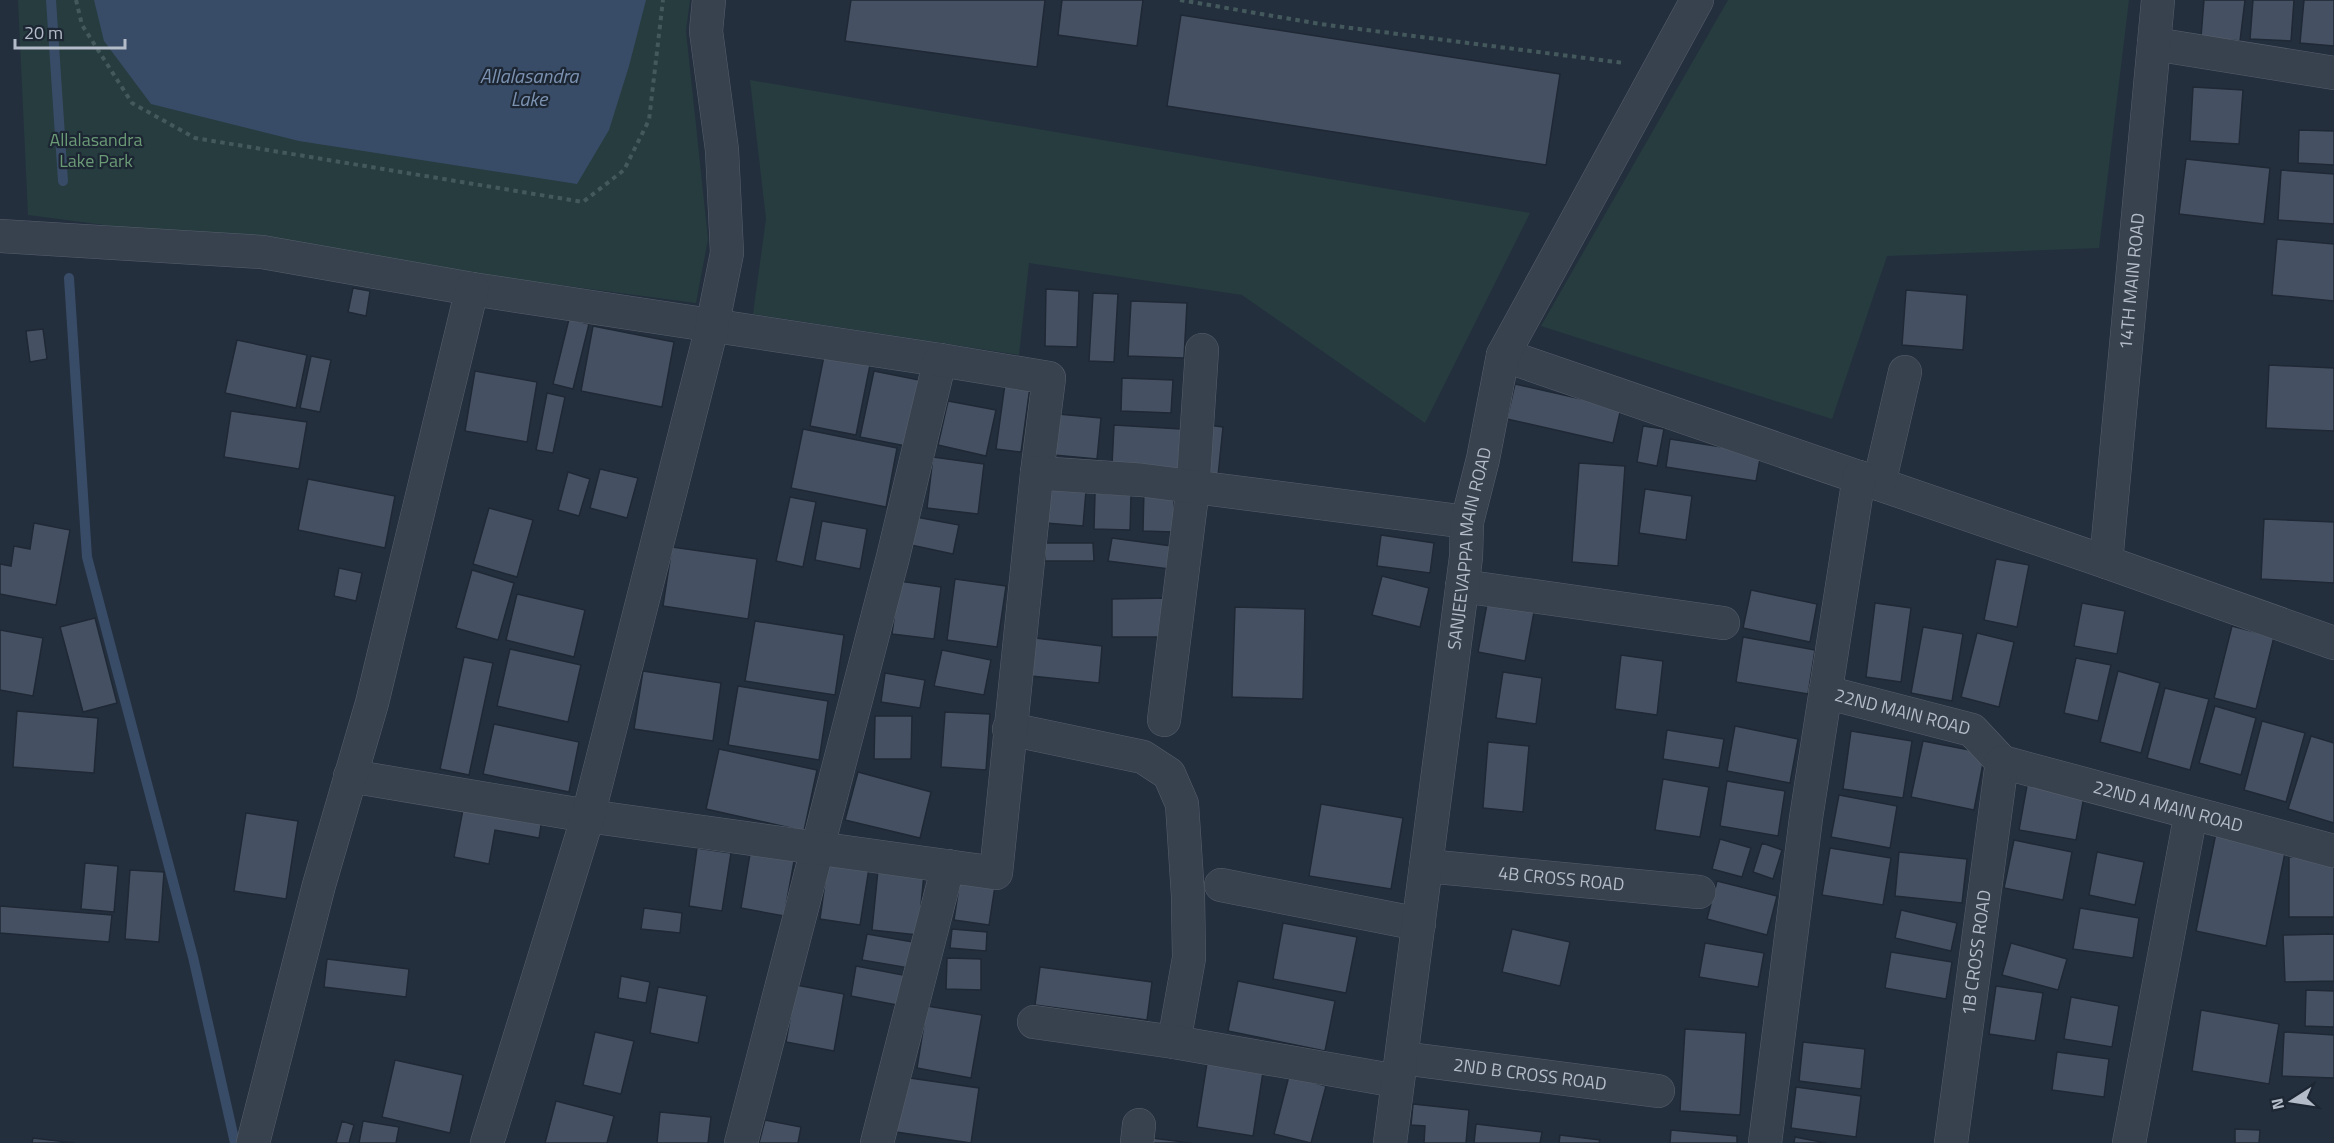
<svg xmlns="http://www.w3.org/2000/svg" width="2334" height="1143" font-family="'Titillium Web',sans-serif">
<rect width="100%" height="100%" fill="#242f3e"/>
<path fill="#263c3f" d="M18,0H690L686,31L708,239L696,303L28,215Z
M1728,0H2129L2099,248L1887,256L1832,419L1541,326Z
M750,80L1530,213L1425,423L1242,295L1029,263L1019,355L753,314L766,219Z"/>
<path fill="#394c67" d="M94,0H646L629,66L609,130L577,184L299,141L151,104L104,41Z"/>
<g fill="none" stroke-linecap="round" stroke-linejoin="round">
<path stroke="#394c67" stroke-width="10" d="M51,0L63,181
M69,278L87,557L193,957L235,1143"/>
</g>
<path fill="#455162" stroke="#1f2835" stroke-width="1.5" d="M851,0H1045L1037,67L845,41Z
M1062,0H1143L1137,46L1058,35Z
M2204,0H2245L2240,41L2201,37Z
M2253,0H2294L2291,41L2250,39Z
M2304,0H2334V46L2300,43Z
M1181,15L1560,74L1546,165L1167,106Z
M2193,87L2243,90L2239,144L2190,141Z
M2299,130L2334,131V165L2298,163Z
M2186,159L2270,168L2264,224L2179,214Z
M2281,170L2334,174V224L2278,220Z
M2277,239L2334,244V301L2272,295Z
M353,288L370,291L366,316L348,312Z
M1046,289L1079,291L1077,347L1045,346Z
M1906,290L1967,295L1963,350L1902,345Z
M1093,293L1118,294L1114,362L1089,361Z
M1131,301L1187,303L1184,358L1128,356Z
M569,319L589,324L573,389L553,384Z
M593,326L674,342L662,407L581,391Z
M43,329L47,359L30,362L26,331Z
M237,340L307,355L296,408L225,393Z
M311,356L331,360L320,412L300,408Z
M824,356L870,365L856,435L810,426Z
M2269,365L2334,368V431L2266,428Z
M475,371L537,382L527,442L465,431Z
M874,371L919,380L906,446L860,437Z
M1122,378L1173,380L1171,413L1121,411Z
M1005,384L1030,387L1021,452L996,449Z
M1515,384L1621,408L1613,443L1507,419Z
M547,393L565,397L553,453L536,450Z
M948,401L996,410L986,456L938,445Z
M231,411L307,422L299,469L224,457Z
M1047,413L1101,418L1097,459L1043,454Z
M1200,424L1223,427L1218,476L1195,474Z
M1114,425L1181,429L1179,469L1112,465Z
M1643,426L1664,429L1657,466L1637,462Z
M803,429L897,448L886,507L791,488Z
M1670,439L1761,453L1756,481L1666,467Z
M933,457L984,464L978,514L927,508Z
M1579,463L1625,466L1618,566L1572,562Z
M600,469L638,478L627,518L590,508Z
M568,472L590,479L579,516L558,510Z
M308,479L395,496L385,548L298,530Z
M1049,488L1086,491L1083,526L1046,523Z
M1144,489H1174V532L1143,531Z
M1645,489L1692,496L1686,540L1639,533Z
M1095,493L1131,495L1130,530L1094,529Z
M790,497L816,502L803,567L776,561Z
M489,508L533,520L517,577L473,564Z
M916,517L959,525L953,554L911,545Z
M2264,519L2334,522V583L2261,579Z
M822,521L867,529L860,569L815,560Z
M34,523L70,530L56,605L0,594V564L11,566L14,546L30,549Z
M1381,535L1434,543L1430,573L1377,566Z
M1112,538L1179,547L1177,570L1108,561Z
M1045,543H1093L1094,561H1045Z
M672,547L757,559L748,619L663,606Z
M1996,559L2029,565L2017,627L1984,620Z
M339,568L362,573L356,601L334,596Z
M472,570L514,583L498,640L456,628Z
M1382,576L1429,588L1420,627L1372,615Z
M955,579L1006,586L997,647L947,640Z
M899,581L941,587L934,639L892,634Z
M1751,590L1817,604L1810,642L1743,628Z
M517,594L585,610L574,657L506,640Z
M1170,598L1171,637H1112V599Z
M1875,603L1911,608L1901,682L1866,677Z
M2082,603L2125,611L2117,654L2074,646Z
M1487,604L1534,612L1525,661L1478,652Z
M1235,607L1305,609L1303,699L1232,697Z
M95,618L117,703L83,712L60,627Z
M755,621L844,635L835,695L745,681Z
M2232,626L2274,637L2256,709L2214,698Z
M1923,627L1963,634L1952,701L1911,693Z
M0,630L43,638L33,696L0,690Z
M1977,633L2014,642L1999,707L1961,697Z
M1743,637L1815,650L1808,694L1736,682Z
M1035,638L1102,646L1099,683L1031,676Z
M510,649L581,665L568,722L497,706Z
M942,650L991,660L984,695L934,686Z
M1621,655L1663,661L1657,715L1615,709Z
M464,657L493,663L469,775L440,769Z
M2076,658L2111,665L2098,721L2064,713Z
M643,671L721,683L713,741L634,729Z
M2118,671L2160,683L2141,753L2100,742Z
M1503,672L1542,678L1536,724L1496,718Z
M885,673L925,680L920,708L881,702Z
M738,686L828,701L819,760L728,745Z
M2165,688L2209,699L2190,770L2147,758Z
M2215,706L2256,718L2241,775L2199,763Z
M17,711L98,718L94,773L13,767Z
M945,712L990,714L986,770L941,767Z
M875,716H912L911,759H874Z
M2262,721L2305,733L2286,802L2244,790Z
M494,724L579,742L569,792L483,774Z
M1735,726L1798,739L1790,783L1727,771Z
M1667,730L1724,739L1719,768L1663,759Z
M1851,731L1912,741L1903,798L1843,789Z
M2311,736L2334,743V823L2288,809Z
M1923,741L1985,753L1974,810L1911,797Z
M1488,742L1529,746L1523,812L1483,808Z
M719,749L817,770L804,831L706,809Z
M858,772L931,792L920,838L845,820Z
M1663,779L1709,787L1700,837L1655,830Z
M2028,780L2085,791L2076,840L2019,830Z
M1727,781L1785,791L1778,836L1720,826Z
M1839,795L1897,806L1890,848L1831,837Z
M464,804L542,819L539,838L495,830L489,864L454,857Z
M1321,804L1403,818L1391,889L1309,876Z
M246,813L298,821L286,899L234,891Z
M2216,833L2286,848L2266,946L2196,931Z
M1720,839L1751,848L1742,877L1712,869Z
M2014,840L2072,852L2063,900L2004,888Z
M1762,843L1782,850L1773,879L1753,872Z
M697,848L731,853L722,911L689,906Z
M751,848L795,856L784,916L741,908Z
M1830,848L1891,858L1883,905L1822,895Z
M1899,852L1967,859L1962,903L1895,896Z
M2097,852L2144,862L2135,905L2089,895Z
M2327,856L2334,864V917H2289V857Z
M879,860L925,864L918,935L872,930Z
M828,861L869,868L860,925L820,919Z
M85,863L118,866L114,912L81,909Z
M130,870L164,872L159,942L125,939Z
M960,880L995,886L989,925L954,920Z
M1717,881L1777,896L1767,935L1707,919Z
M0,906L112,915L109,942L0,933Z
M644,908L682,913L680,933L641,929Z
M2080,908L2139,918L2133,958L2073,949Z
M1901,910L1957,923L1951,951L1895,938Z
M1283,923L1357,937L1346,993L1273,979Z
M952,929L987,932L986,951L950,948Z
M1512,929L1570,942L1560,986L1502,972Z
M867,934L913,942L909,968L862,960Z
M2334,934V981L2285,982L2283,935Z
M1705,943L1764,953L1758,987L1699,977Z
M2011,943L2067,959L2058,990L2002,975Z
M1891,952L1952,962L1946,999L1885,988Z
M947,958L981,959V990L946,989Z
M327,959L409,969L406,997L324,987Z
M856,966L908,976L902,1006L851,996Z
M1040,967L1152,982L1147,1020L1035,1005Z
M621,976L650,982L646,1003L618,998Z
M1238,981L1335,1001L1325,1051L1228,1031Z
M796,985L844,994L834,1051L786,1042Z
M1996,986L2043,993L2035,1041L1989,1034Z
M658,987L707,996L698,1043L650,1033Z
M2306,990L2334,991V1027L2305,1026Z
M2071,997L2119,1006L2112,1047L2064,1039Z
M927,1006L982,1015L971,1078L917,1068Z
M2201,1010L2279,1024L2269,1084L2192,1071Z
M1685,1029L1746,1033L1740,1115L1680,1111Z
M595,1032L634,1041L621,1094L583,1085Z
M2284,1032L2334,1035V1078L2282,1076Z
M1803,1042L1865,1049L1861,1089L1799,1081Z
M2057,1052L2109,1059L2104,1097L2052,1090Z
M395,1060L463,1075L450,1133L382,1117Z
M1207,1063L1263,1072L1253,1136L1197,1127Z
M1289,1076L1326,1086L1311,1143L1274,1134Z
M903,1077L979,1088L971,1143L896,1132Z
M1796,1087L1861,1096L1856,1137L1791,1128Z
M556,1101L614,1116L607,1143H545Z
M1413,1104L1469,1110L1466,1143H1424L1425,1126L1411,1125Z
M660,1112L711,1117L708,1143H657Z
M765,1120L801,1127L798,1143H759Z
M342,1121L354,1125L349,1143H336Z
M363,1121L399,1127L396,1143H359Z
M1476,1124L1542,1132L1540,1143H1474Z
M2235,1129L2260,1130L2259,1143H2235Z
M1671,1130L1737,1136V1143H1670Z
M1560,1135L1600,1140L1599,1143H1559Z
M1795,1137L1826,1143H1794Z
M33,1138L74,1143H32Z
M1152,1138L1191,1143H1152Z"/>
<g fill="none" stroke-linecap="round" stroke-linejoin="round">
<g stroke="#565f6c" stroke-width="34">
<g id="minor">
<path d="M2154,44L2334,73"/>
<path d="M0,236L262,252L472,289L940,360L893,557L741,1143"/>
<path d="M1503,355L2106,562L2334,643"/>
<path d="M940,360L1049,378L1037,473"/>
<path d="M1879,484L1905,372"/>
<path id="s1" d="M2106,562L2158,0"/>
<path d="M1462,586L1723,623"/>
<path id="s2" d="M1825,692L1972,730L2002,762"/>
<path d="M1164,720L1193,487L1202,350"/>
<path d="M1009,729L1143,757L1169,774L1182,804L1188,896L1189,958L1174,1042"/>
<path id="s3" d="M2002,762L2334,851"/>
<path d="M350,776L588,816L996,873L1037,473L1141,480L1467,522"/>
<path id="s4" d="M1426,866L1699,892"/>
<path d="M1221,885L1419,924"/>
<path d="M1034,1022L1174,1042L1397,1081"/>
<path id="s5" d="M1402,1058L1658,1091"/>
<path d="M253,1143L319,885L372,703L472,289"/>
<path d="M487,1143L588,816L712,327L727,253L722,150L706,31L709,0"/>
<path d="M877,1143L948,866"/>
<path d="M1137,1143L1139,1125"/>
<path id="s6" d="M1390,1143L1466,557L1467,522L1483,459L1503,355L1697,0"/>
<path d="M1765,1143L1806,818L1859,477"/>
<path id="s7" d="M1951,1143L2002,762"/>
<path d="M2129,1143L2191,813"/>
</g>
</g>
<path stroke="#44595c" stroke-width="4" stroke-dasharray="4.5 4.5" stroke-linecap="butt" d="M76,0L82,25L132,103L195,138L583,202L624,170L649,120L663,0
M1180,0L1320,24L1624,63"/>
<use href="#minor" stroke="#38414e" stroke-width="33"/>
</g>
<g text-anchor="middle" stroke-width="4.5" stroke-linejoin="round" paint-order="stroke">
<g font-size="18" fill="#6b9a76" stroke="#1d2633">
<text x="96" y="146">Allalasandra<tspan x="96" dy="21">Lake Park</tspan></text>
</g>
<g font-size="18" fill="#b4bcc9" stroke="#1d2633">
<text dy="6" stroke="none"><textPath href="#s1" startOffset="282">14TH MAIN ROAD</textPath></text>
<text dy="6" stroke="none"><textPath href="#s6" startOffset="600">SANJEEVAPPA MAIN ROAD</textPath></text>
<text dy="6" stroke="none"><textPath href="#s2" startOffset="80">22ND MAIN ROAD</textPath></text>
<text dy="6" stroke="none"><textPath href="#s3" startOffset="172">22ND A MAIN ROAD</textPath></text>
<text dy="6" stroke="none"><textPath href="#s4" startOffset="136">4B CROSS ROAD</textPath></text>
<text dy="6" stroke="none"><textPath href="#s7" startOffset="192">1B CROSS ROAD</textPath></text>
<text dy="6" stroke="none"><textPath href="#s5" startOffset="129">2ND B CROSS ROAD</textPath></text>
</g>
<g font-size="20" font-style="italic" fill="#7c92b1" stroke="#1d2633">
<text x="529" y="83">Allalasandra<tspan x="529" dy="23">Lake</tspan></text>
</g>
</g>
<g transform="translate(2292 1101) rotate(258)" stroke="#1d2633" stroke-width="4.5" paint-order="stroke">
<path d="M0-4.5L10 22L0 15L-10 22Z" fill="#b4bcc9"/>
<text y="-9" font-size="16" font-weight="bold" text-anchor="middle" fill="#b4bcc9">N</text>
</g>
<path d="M15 39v9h110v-9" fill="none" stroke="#b4bcc9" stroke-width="3"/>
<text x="24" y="39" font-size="18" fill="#b4bcc9" stroke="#1d2633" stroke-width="4.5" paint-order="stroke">20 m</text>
</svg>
